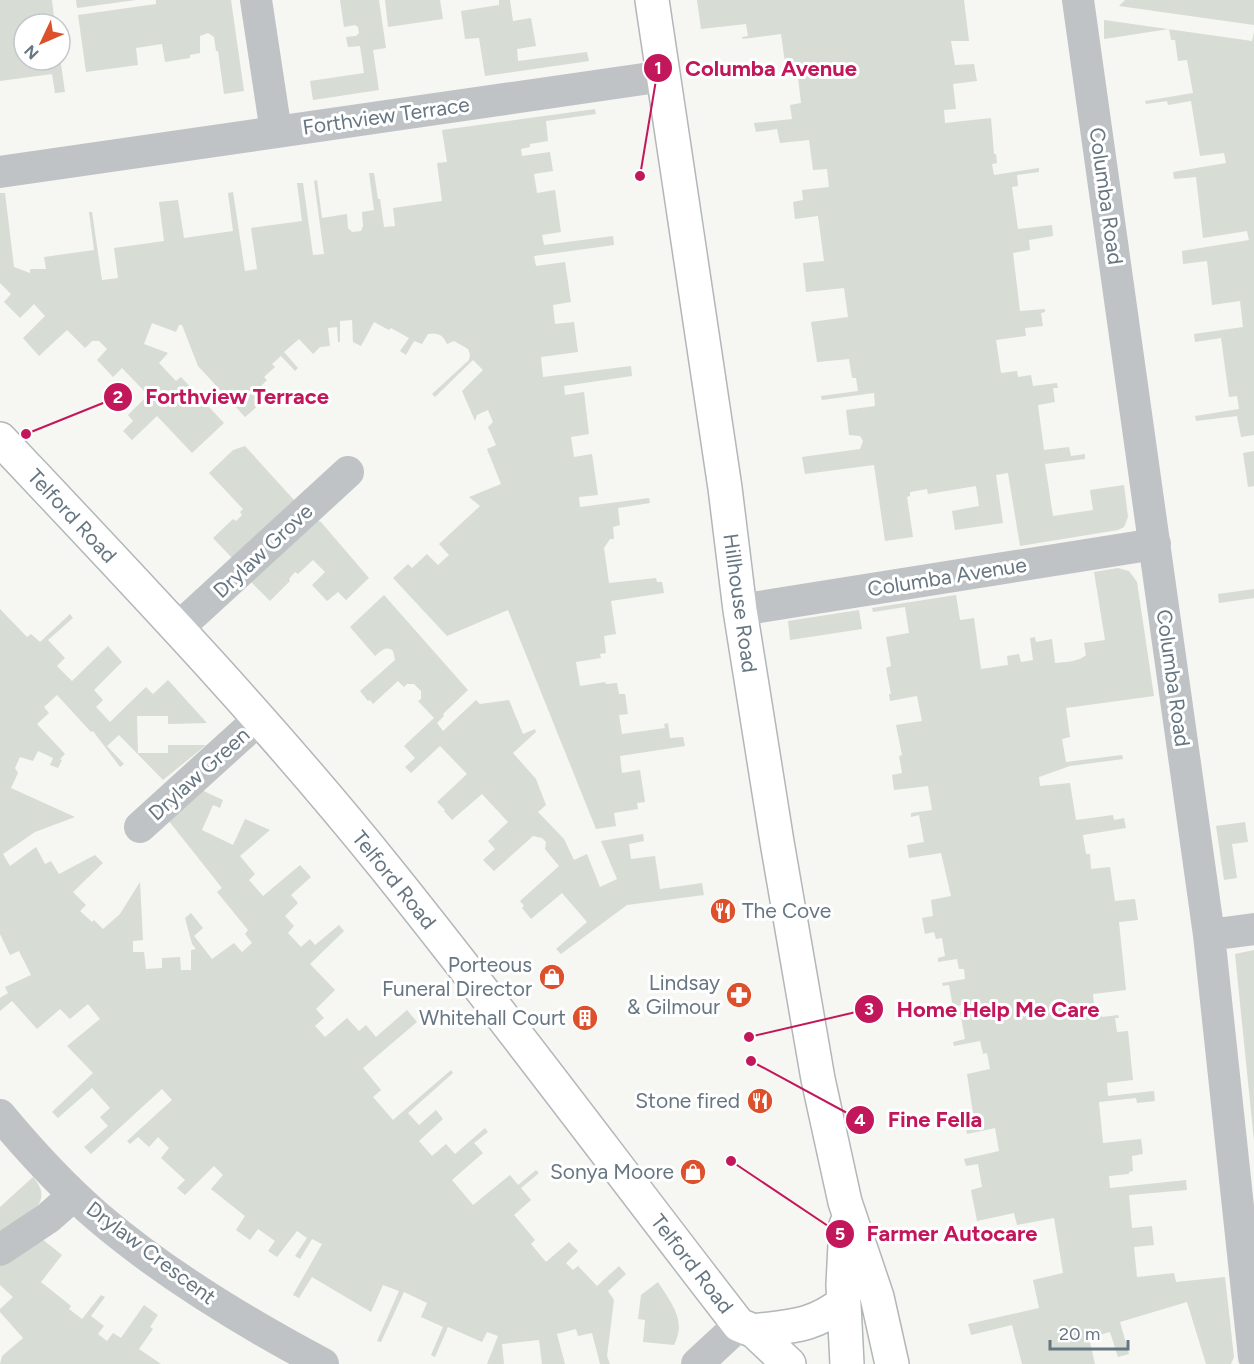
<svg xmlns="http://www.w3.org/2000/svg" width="1254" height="1364" font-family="Figtree,sans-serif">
<rect width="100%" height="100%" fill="#f6f6f2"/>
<path fill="#d7dcd4" d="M0,0H52L54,18L27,22L26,24H24V60H60V57L65,92L55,93L52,74L0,81Z
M76,0H136L77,8Z
M156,0H231L244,91L224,94L218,51H216L214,37L208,33L200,36V53L190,55V58L165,62L162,44L136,48L138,65L86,72L78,15L156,4Z
M340,0H379L386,48L373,50L379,90L313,100L310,81L364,73L360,46L348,47L346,37L356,36L359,33L358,27L355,25L344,27Z
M385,0H440L443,19L388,27Z
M499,0H510L513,21L531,18L536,46L517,49L518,61L587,52L589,61L485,76L479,38L465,39L461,11L499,5Z
M697,0H964L969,41H951L955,65L974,64L977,81L953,84L956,109L944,110L945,123L991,118L994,154H996L997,163L992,164L994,175L1039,168V172L1017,175L1018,186L1012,187L1018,229L1052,225L1053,236L1029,240L1030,250L1013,253L1020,311L1045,309V312L1041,313L1043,326L1025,328L1026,336L996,340L1001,373L1017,371L1018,377L1031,375L1033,386L1057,383L1058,388H1053L1055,402L1038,405L1044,450L1069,447L1071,456L1085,454V459L1045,464L1053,516L1093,510L1090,490L1124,485L1128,517L1124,527L1118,530L1020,546L1008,473L996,475L1003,523L955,530L952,511L979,506L976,486L928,494L927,489L910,492V496L907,497L913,537L885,541L874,465L805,474L802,457L860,449L863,441L860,436L849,435L846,410L875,406L874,393L822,400L821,396L858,391L856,378H852L849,359L817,362L811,322L848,317L844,288L806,292L803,263L824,261L818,216L795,219L793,202L803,200L802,190L829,187L827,169L813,170L809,140L780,143L777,129L756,132L754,123L792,119L790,105L801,103L797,69L786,70L781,34L743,39L742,37L748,36L746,24L701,29Z
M1125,0H1254V25L1119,6Z
M1104,20L1252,41L1254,32V435L1241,437L1237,416L1196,421L1195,416L1239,409L1237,396L1229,397L1221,338L1195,342L1194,334L1243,327L1240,301L1212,305L1207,261L1183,264L1182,251L1249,240L1247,231L1203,238L1196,177L1174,179L1173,172L1226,163L1224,153L1200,156L1191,101L1168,105L1167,101L1146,104L1145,101L1193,93L1187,60L1178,61L1175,40H1171L1169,29L1104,39Z
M595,109L596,114L546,121L548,141L530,144V147L521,149L522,156L550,152L553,171L534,174L537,193L555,190L561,232L542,235L544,245L613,236L614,245L534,256L536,266L565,262L571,302L553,305L555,324L574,322L578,352L541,357L543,377L631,366L632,376L564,386L565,395L584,392L589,434L571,437L574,457L592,454L598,495L579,497L580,507L649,498L650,503L618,508L620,525L613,527L614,539H610L604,548L609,583L656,578L657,582H662L664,593L611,601L616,634L604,636L606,653L600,654L601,658L576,662L580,686L605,682L606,684L617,683L619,694H625L628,714L619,715L622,734L665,728L664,724L668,723L670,738L683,737L685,746L620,756L622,773L640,770L645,802L637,803L638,809L614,813L616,826L596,829L508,610L447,636L393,578L408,564L412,568L427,554L438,565L449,555L439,544L480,506L469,497L501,484L487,449L496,445L488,427L493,422L488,410L477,415L475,421L462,391L483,370L473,360L435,397L432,394L469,360L470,355L468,349L454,341L447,344C443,335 438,332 428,334L422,344L414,341L406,355L400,351L409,338L391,328L389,330L374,322L361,346L353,342L352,320L340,321V342H338L337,327L328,328L330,346L320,347L313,354L299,339L284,352L298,368L295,371L281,356L272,364L275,367L264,377L267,380L253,394L261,403L245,417L198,366L182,325H179L176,332L152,323L144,344L168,353L159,363L176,381L181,377L224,423L192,453L157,416L132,440L123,431L133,421L128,415L148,395L122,368L113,377L97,360L107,349L99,341H92L85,348L67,330L39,356L23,338L45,316L34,304L20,318L4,302L11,294L0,283V193H5L14,267L30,273V269H46L44,257L94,250L89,212H92L102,280L118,278L114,248L164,241L159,202L178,200L184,238L233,231L228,193L233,192L245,271L257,269L251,228L302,221L297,183H303L313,255L324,254L314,181L317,180L322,218L347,214L348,228L352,232L361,231L363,226L362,212L374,210L369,173H374L378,199H380L384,227L395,226L393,208L442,201L437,163L447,162L442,130Z
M245,446L294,500V507L234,560L213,538L233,519L236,521L242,515L240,512L243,509L209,473L233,450Z
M1254,451V486L1248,487L1243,453Z
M312,518L321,522L369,578L346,600L338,592L327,601L312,585L325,572L313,560L298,574L295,572L289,579L290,581L270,601L246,577Z
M1118,568L1129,571L1137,582L1154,696L1066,708L1070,737L1062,739L1066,762L1122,755L1123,759L1070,766L1039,777L1040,786L1070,783L1076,820L1113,815L1114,820L1124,818L1126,828L1083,835L1086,854H1090L1091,869L1110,867L1115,901L1135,899L1138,920L1119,922L1126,990L1093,994L1094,1005H1100L1102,1017L1118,1015L1119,1018H1115L1117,1032L1128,1031L1133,1080L1107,1083L1108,1096L1154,1091L1155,1101L1137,1103L1136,1098L1099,1102L1103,1143L1141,1139L1143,1154L1132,1156L1133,1171L1129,1172V1174L1109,1176L1110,1188L1186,1180L1187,1190L1129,1195L1132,1228L1152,1226L1154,1245L1134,1247L1137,1277L1174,1273L1176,1282L1225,1277L1234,1357L1231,1364H1206L1187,1302L1120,1322L1129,1354L1118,1357L1110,1332L1089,1338L1095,1364H1022L1012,1325L971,1335L968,1324L1039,1308L1033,1280L1063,1273L1054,1218L1017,1225L1014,1213L977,1221L971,1190L982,1187L978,1164L966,1166L964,1159L999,1151L995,1128L967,1134L966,1128L975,1126L967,1074L990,1069L987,1053L983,1054L980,1041L954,1046L953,1042L965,1039L960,1012L963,1011L962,1005L953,1007L949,985L943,986L942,983L965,979L964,969H959L957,959L938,962V958L945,956L942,938L936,939L934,932L925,934L922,918L933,916L931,900L951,896L941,853L909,858L907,845L924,842L919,815L911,817V813L932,810L928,786L894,790L892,775L902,773L899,756L902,755L896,725L922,721L917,696L890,701L889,694H891L886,668L891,666L886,637L909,633L905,607L873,612L872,608L956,595L960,620L974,618L981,669L1008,665L1007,656L1019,654L1021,662L1033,660L1030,638L1035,637L1036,642L1052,639L1055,663C1064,662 1079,662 1086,655L1084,643L1105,640L1094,572Z
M1254,589V598L1219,603L1218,594Z
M384,595L468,690L443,714L444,716L437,723L443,731L476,700L480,704L509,700L523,734L535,729L536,732L513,753L536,779L546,805L538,812L564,839L574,860L587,854L600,887L617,879L601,841L643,834L644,841L629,844L631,859L655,856L660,889L702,883L704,895L627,905L561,954L556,949L587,922L562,893L531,919L522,908L524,906L520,901L559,866L545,849L546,842L542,838L533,836L494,871L483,860L495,849L488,841L508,822L482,794L452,820L444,811L445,810L437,802L467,774L440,746L411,773L405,767L415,758L404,746L434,718L418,701L421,699V691L414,684H407L404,687L398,681L373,704L370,700L368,701L360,691L395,660L393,651C386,645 381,651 375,656L350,627Z
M0,609L27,637L31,634L40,642L70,614L73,618L48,640L65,658L57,666L72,681L108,646L122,662L94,690L103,700L96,707L110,722L146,687L153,694L168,680L207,723L168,724V716H137L138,753H168V745H206L163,780L119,735L107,746L124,764L120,767L93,731L91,732L57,695L44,707L49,713L37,724L65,754L60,759L62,760L58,768L50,765L53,758L38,751L33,761L20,757L15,768L18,773L11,788L75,817L35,832L3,854L10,866L36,847L45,864L51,861L59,874L95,855L103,863L73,892L86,905L80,911L92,922L94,920L103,929L120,914L140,882L143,940L133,941V952H144L146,969L162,968V958L180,957L181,970H191V950L196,949L192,944L185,918L191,913L203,928L194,936L212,959L234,943L242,952L252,943L245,934L248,930L217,892L222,888L168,820L197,788L223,800L220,808L213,805L202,830L233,845L245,819L270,830L240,856L255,874L249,880L263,896L300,865L311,877L291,895L298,903L285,916L294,926L288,933L301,947L310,939L315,945L339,925L344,931L310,964L335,990L316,1009L324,1018L315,1026L325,1037L347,1018L359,1031L366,1025L376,1037L407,1010L417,1022L363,1068L381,1090L373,1097L393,1120L451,1070L453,1073L408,1113L419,1125L436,1110L443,1119L419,1141L432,1156L446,1144L455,1154L485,1128L488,1132L474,1143L483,1153L452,1180L473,1205L510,1175L518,1185L536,1170L539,1173L521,1188L531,1200L514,1215L535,1240L531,1244L546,1262L569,1242L578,1251L566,1263L573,1270L578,1266L597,1286L619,1266L626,1274L608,1291L614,1300L607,1356L610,1364H600L592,1333L578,1336L576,1329L557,1334L565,1364H542L539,1340L502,1344L504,1364H487L498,1336L487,1332L482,1342L448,1327L435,1357L431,1355L443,1327L421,1317L427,1303L404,1292L381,1342L377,1341L399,1291L383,1285L371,1312L312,1277L299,1298L293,1295L322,1244L312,1239L300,1259L295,1256L307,1238L297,1231L277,1257L268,1251L275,1241L258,1229L250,1240L236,1230L245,1216L211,1189L223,1175L214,1166L185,1195L177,1188L185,1180L161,1158L169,1148L158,1137L149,1147L138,1137L130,1144L127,1141L172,1100L162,1089L91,1154L84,1147L108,1126L100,1117L110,1108L92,1088L58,1118L52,1112L93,1073L67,1046L100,1019L88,1004L70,1019L60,1009L37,1029L12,1001L0,1011V998L8,993L5,987L31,975L19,951L10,955L0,934Z
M859,610L862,629L790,640L788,621Z
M1245,822L1248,842L1232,844L1237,878L1224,880L1216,826Z
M1254,950V1141L1235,954Z
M33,1177C58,1206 22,1217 0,1231V1207Z
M42,1239L62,1255L41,1282L71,1306L69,1309L82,1319L101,1295L105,1297L91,1316L104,1326L98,1334L107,1341L113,1333L121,1338L144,1305L158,1315L150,1327L153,1329L139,1349L161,1364H0L2,1356L23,1338L0,1312V1309L13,1297L0,1285V1264Z
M658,1282C671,1303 687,1320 674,1345L643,1342L645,1320L638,1319L641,1295Z"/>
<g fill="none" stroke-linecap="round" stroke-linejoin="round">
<g stroke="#b2b7ba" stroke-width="36">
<path id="primary" d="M652,0L725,488L740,610L777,842L818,1079L845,1202L877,1297L892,1364
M0,439C131,578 264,717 384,866C505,1016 620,1172 739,1325L754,1331L789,1364
M846,1225L843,1285L847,1364
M754,1331C791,1326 812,1327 843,1303"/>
</g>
<path stroke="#bfc3c6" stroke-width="32" d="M256,0L276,132
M1078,0L1209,935L1254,1357
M0,172L664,76
M740,610L1155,544
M177,629L348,472
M140,827L258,720
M1209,935L1254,929
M0,1115C30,1151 62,1186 98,1217C166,1275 244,1322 323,1364
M0,1250L48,1218L74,1195
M697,1364L739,1325"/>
<use href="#primary" stroke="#fff" stroke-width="33"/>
</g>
<defs>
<g id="restaurant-disc" transform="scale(1.35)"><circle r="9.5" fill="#dc502c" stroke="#fff"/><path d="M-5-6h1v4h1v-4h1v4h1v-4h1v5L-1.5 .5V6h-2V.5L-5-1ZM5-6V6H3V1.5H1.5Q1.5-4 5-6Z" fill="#fff"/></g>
<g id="shop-disc" transform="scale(1.35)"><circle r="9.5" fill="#dc502c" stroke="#fff"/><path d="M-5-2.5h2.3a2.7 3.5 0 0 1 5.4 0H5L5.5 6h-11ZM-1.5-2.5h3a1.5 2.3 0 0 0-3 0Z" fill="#fff"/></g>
<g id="pharmacy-disc" transform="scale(1.35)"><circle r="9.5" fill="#dc502c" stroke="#fff"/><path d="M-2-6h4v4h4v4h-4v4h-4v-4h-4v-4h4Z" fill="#fff"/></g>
<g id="building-disc" transform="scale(1.35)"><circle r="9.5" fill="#dc502c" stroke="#fff"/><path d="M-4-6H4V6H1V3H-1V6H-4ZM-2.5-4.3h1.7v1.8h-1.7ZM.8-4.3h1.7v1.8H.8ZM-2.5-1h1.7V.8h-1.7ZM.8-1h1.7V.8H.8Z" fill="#fff"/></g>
</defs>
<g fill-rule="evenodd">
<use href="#restaurant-disc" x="723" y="911"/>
<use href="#shop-disc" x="552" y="977"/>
<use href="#pharmacy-disc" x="739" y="995"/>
<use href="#building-disc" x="585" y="1018"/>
<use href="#restaurant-disc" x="760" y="1101"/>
<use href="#shop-disc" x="693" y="1172"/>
</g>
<g text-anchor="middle" stroke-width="6" stroke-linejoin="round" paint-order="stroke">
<g font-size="21" fill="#667682" stroke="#fff">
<text transform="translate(386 116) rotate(-8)" y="7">Forthview Terrace</text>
<text transform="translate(1106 196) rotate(82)" y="7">Columba Road</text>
<text transform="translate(72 516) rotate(47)" y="7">Telford Road</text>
<text transform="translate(263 551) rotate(-43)" y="7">Drylaw Grove</text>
<text transform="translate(947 577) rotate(-9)" y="7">Columba Avenue</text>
<text transform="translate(740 603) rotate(82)" y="7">Hillhouse Road</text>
<text transform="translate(1173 678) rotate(82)" y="7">Columba Road</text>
<text transform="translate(199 774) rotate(-42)" y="7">Drylaw Green</text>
<text transform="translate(394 880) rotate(51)" y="7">Telford Road</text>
<text transform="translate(151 1253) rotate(37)" y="7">Drylaw Crescent</text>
<text transform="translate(692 1264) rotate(52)" y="7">Telford Road</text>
</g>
<g font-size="21" fill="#667682" stroke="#fff" text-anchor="end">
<text x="742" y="918" text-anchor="start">The Cove</text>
<text x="532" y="972">Porteous<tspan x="532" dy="24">Funeral Director</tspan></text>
<text x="720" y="990">Lindsay<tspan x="720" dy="24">&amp; Gilmour</tspan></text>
<text x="566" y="1025">Whitehall Court</text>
<text x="740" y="1108">Stone fired</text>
<text x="674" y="1179">Sonya Moore</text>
</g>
</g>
<path fill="none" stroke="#c2185b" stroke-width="2" d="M640 176L658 68M26 434L118 397M749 1037L869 1009M751 1061L860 1120M731 1161L840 1234"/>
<g fill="#c2185b" stroke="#fff" stroke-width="2">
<circle cx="640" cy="176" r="6"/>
<circle cx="26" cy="434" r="6"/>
<circle cx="749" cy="1037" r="6"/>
<circle cx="751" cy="1061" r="6"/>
<circle cx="731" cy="1161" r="6"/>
<circle cx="658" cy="68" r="15"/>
<circle cx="118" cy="397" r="15"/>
<circle cx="869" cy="1009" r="15"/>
<circle cx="860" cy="1120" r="15"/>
<circle cx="840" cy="1234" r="15"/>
</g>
<g font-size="18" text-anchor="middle" font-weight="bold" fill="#fff">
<text x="658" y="74">1</text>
<text x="118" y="403">2</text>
<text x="869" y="1015">3</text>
<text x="860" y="1126">4</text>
<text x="840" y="1240">5</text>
</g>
<g font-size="22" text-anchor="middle" font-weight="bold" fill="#c2185b" stroke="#fff" stroke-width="6" stroke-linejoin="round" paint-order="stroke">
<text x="771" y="76">Columba Avenue</text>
<text x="237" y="404">Forthview Terrace</text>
<text x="998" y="1017">Home Help Me Care</text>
<text x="935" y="1127">Fine Fella</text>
<text x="952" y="1241">Farmer Autocare</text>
</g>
<g transform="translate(42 42) rotate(226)"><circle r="28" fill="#ffffff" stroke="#c2c8cd" stroke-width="1.5"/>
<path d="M0-4.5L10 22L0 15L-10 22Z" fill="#dc502c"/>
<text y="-9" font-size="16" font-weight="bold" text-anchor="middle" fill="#667682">N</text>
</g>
<path d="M1050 1340v9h78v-9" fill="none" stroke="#667682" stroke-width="3"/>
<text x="1059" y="1340" font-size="18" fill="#667682" stroke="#ffffff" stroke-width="4.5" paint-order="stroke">20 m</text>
</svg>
